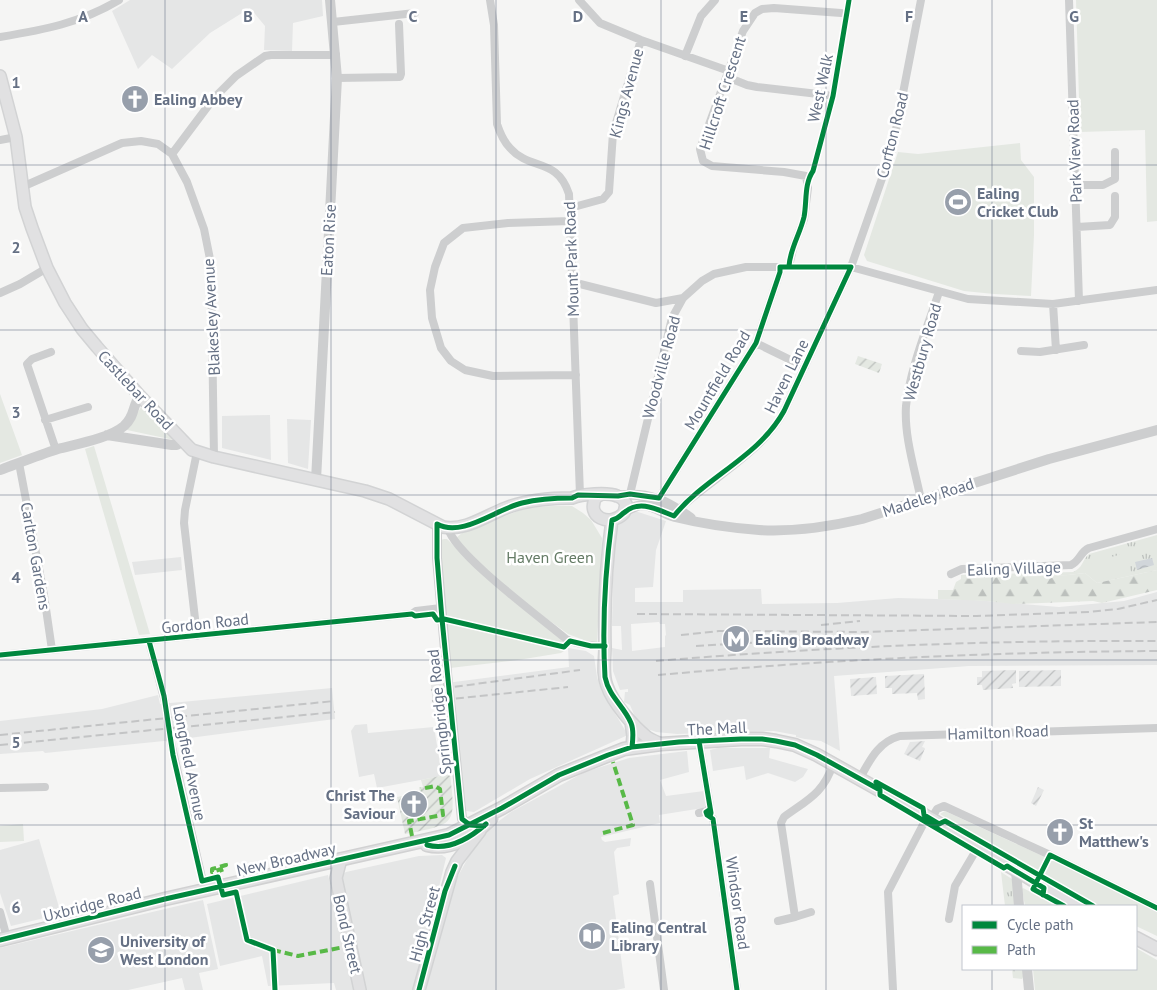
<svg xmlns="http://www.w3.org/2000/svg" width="1157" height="990" font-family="'PT Sans',sans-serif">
<defs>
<pattern id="industrial-furrows" width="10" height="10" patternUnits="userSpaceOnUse" patternTransform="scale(1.25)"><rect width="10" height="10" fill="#e5e6e6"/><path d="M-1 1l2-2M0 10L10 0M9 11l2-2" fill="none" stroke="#bdbfc0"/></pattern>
<pattern id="grass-tufts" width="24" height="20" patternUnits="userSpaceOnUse" patternTransform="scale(1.25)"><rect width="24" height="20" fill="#e4e8e2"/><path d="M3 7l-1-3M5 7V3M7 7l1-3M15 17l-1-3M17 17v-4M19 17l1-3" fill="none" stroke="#bcc0bd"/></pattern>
<pattern id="forest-firs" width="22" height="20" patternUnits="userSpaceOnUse" patternTransform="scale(1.25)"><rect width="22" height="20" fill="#e4e8e2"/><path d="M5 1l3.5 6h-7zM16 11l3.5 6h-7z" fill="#bcc0bd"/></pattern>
<pattern id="garden-furrows" width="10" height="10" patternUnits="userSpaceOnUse" patternTransform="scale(1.25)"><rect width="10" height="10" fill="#e4e8e2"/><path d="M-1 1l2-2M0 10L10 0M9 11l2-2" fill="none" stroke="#bcc0bd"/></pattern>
<pattern id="water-waves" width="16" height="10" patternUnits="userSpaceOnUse" patternTransform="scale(1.25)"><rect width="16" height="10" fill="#d1d6da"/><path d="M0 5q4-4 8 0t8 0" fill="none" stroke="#adb2b6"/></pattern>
</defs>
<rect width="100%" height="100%" fill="#f5f5f4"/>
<path fill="#e5e6e6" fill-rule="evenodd" d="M130,0H322L323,16L293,23L292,51L264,50L265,26L250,8L210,33L172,69L152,55L138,69L112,11Z
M270,415L271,460L222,448V416Z
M287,419L311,420L308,469L288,463Z
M635,511L666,521L656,550L653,587L635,588V602H683V590L761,589L762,604L837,603L898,598L974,600L1059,607L1124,601L1157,592V665L969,666L834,676L840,751L821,741L805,739L796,737V735L774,731L677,734L656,732L639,726L630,705L624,702L625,692H628V689L620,690L613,671L612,648L622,650L621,626H612L614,534L621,521ZM659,622L660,624H665L666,635L665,636V647L632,651L631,624Z
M181,557L182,570L135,575L132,562Z
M568,648L586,651L594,656L597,677L602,692L628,735L530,779L474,812L466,811L455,707L433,706L431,685L569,667Z
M332,688L335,719L174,740L45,753L43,751L0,754V721L102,709L158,695L160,704Z
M367,724L368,733L434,727L442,776L377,788L374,774L359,777L351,731L355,725Z
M718,748H770L769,758L808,769L803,777L795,782L768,773L746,780L744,766L713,771L710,750Z
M687,751L689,772L660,780L666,796L704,791L706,805L703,808L659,815L660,823L601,837L602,840L605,842L631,838L630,846L617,848L614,852L619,894L613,896L625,988L616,990H424L457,878L476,843L495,824L511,812L585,772L629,758Z
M39,839L61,914L11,926L0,893V850Z
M442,855L446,858L414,990H366L340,876L346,872L419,856Z
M328,875L355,990H336L334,983L268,986L262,956L220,966L207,904Z
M203,900L218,969L199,973L203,990H185L182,978L128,990H0V948Z"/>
<path fill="url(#industrial-furrows)" d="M1016,670V683L1012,684L1013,688L983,690L982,685H977V677H982V671Z
M1061,670V686L1019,687V671Z
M924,674L925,699L918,700L917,693L892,694V688H885V676Z
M876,677L877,694L851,696L850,679Z
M925,741L922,747L925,748L920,761L904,754L910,742Z
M1038,787L1044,790L1036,806L1031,803Z"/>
<path fill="url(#grass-tufts)" d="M1157,535V570L1097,583L1085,573L1068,575L961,579V575L1073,572C1083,568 1082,560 1089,554Z
M1001,872L1012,879L1016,906H1005Z
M1012,969H1023V977L1022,979L1013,978Z"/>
<path fill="url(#forest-firs)" d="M1157,570V590L1102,603L1093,601L1013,604L987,601L938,599V590H953L956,582L961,579L1068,575L1085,573L1097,583Z"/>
<path fill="#e4e8e2" d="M1076,0H1157V221L1147,222L1145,130L1080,132Z
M1020,143L1021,160L1034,177V235L1031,296L994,294L964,291L867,261L864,255L898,152L918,154Z
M0,394L22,455L0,463Z
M141,407L174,440L127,430Z
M94,446L150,634L139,635L85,449Z
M554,506H572L583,513L591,520L602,538L597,642H589L568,634L532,608L493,578L456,538L462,533L528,507Z
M444,539H447L490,581L566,643L564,651L561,653L518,660L450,668L444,619L441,540Z
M1127,553L1131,572L1096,580L1091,562Z
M945,811L1157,909V936L1136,926V906H1100L940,814Z
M23,824L24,841L0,842V826Z
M1023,888L1025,889L1057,906H1025L1022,889Z
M1136,948L1157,960V990H1035L1033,969H1136Z"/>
<path fill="url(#garden-furrows)" d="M858,356L882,364L879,373L855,364Z
M450,774C456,825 456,824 405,834L397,797L420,793L419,787H423L421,780Z"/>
<path fill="url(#water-waves)" d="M1152,558L1154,565L1137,570L1135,562Z"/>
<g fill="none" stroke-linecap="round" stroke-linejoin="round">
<g stroke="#d2d3d4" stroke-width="14">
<path id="secondary" d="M0,76L16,137L25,207L32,228L47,268L65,303L82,329L97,347L140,396L189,447L192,450L214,457L365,491L389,499L443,527C466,531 485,516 506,508C526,500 551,498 572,498C581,494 608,492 617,496C622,497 624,500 626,504L624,513C610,528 585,517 596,497L600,495
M612,520C606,562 604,605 605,647C605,660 602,674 607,686C613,703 633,726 647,737C651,740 657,742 661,744
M631,722L633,736L632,747
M341,859L336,878L360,990
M419,990L452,872L457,861L480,831"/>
</g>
<g stroke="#d1d1d2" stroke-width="15">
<path id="primary" d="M427,845C452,851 474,835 491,819
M1136,938L1157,949
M0,940L165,899L449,835L502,808L559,775L624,749L661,744L741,739H762L776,741L795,745L817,755L931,819L1076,906"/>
</g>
<path stroke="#cdcecf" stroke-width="8" d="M490,0L494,25L497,124C500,133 503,141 510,148C530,171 557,157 569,194L580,495
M579,0L600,23L641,40L729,71
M1069,0L1079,301
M333,22L415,13
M0,37C43,30 81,23 119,0
M685,56L701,16L715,0
M727,77L747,85L757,87L827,95
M337,78L400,77L401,74L399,24
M0,140L16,137
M172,154L214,98L236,76L265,56L271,55H336
M1076,185H1103L1115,179V152
M22,187L122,143L141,141L158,144L172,154L187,182L204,229L211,264L214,457
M570,208L603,199L609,192L613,133L641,40
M570,221L508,223L463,228L444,243L435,267L430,290L432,318L441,348L451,361L465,370L493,376L576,375
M1077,227L1110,225L1115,217V196
M789,266L794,245L804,219L808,188L806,176L784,172L712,166L703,161L700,149L743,31L755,13L762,9L774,8L841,13
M572,282L656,303L683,298
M0,293L20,284L47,268
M1053,304L1056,350
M756,343L805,367
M1021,351L1040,352L1084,345
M51,352L32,359L27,364L56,450
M45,420L88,407
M19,463L44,595L52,650
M630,494L672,318L683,298L702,281L714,274L746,267H851L968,299L1053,304L1157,290
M659,498L756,343L780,272V267
M921,500C915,470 904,437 906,406C910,369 927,328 939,292
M676,513C687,500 701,491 715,480C740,460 769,440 784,411L851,267L892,150L921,0
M448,528C454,554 541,618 566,639C577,645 591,646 605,646
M951,574L962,569L1071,565C1080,561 1080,552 1089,548L1157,529
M197,636L184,523L185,510L197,452
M149,641L165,702
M0,655L412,614L416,611L441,608
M170,738L205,891
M699,741L710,806L707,811L699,813
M860,778C870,760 878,742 900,736L1157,728
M0,788L45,787
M713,819L737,990
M931,819L937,809L944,806L1050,855L1157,908
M650,884L664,990
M0,912L7,938
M811,912L795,917L781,823L784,817C807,800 824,793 833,764
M949,919L955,886L978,847
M778,921L795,917
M893,990L888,892L927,817"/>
<path stroke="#cdcecf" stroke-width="10" d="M107,435L172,445H177L183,440
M0,470C19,463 39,455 58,449C77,444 110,438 124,426C136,415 132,405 140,396
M316,480L337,78L330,0
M618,496C648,491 667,501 691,518
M625,512C630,509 636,505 643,505C654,506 665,514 675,517C703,524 731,528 759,530C794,532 828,527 862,519L1049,459L1157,430
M437,524V558L448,684
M451,710L462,819L470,825L476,826
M1016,871L1019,906
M1027,969L1029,990"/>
<use href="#secondary" stroke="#e1e1e2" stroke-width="11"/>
<use href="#primary" stroke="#e1e1e2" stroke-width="12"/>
<path stroke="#c3c4c5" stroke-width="2" stroke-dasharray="8 4" stroke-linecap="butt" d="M637,614L977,616L1089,612L1118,609L1157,600
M821,625L860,621
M681,635L719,631L865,632L1157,622
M696,646L835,638
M656,661C822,647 990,640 1157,641
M658,675C824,660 990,652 1157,651
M431,690L580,670
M432,701L568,687
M0,735L334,701
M0,745L335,712"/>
<path stroke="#cdcecf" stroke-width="8" d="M165,702L170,738"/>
<path stroke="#cdcecf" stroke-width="10" d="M448,684L451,710"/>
<path stroke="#58b947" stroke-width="4" stroke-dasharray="8 4" stroke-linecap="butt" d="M603,833L633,825L613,762
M412,836L409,821L443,815L440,789L435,786L421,789
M222,872L221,869L212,872V869L226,865L225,862
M273,950L298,956L344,947"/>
<g stroke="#fff" stroke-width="8">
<path id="cycleway" d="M789,266C790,249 800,234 804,217C807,202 804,184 813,171L833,96L849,0
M149,641L164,696L173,755L202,881L218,877L223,895L236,892L247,940L273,950L275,990
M0,655L412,614L415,616L433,614L437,620L444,619L564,647L570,641L591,646H605
M699,741L711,813L710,817
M876,782L923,808L924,815L939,824L945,821L1093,906
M709,810L706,812L707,815L713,819L737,990
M484,826L470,825L462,819L442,619L437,558V524C462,538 496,509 522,503C538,499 556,498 572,498L578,495L618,496L630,494L659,498L756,343L780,272V267H851L784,411C759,457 705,477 674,516C658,510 640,499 625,512C620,515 619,519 612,520C605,572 602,625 605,677C609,697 624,706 631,723C634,730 633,739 632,747
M427,845C449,851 470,838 486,824
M1064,906L1033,889L1050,855L1157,908
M0,940L165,899L449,835L502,808L559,775L608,755L632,747L679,742L741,739H762L776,741L795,745L817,755L880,790V795L1004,868L1007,866L1044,888L1043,895
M419,990L445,891L455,866"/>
</g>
<use href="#cycleway" stroke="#00873e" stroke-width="5"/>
</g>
<path fill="none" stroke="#657084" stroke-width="1" stroke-opacity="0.55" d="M165,0V990M331,0V990M496,0V990M661,0V990M826,0V990M992,0V906M0,165H1157M0,330H1157M0,495H1157M0,660H1157M0,825H1157M992,969V990"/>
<defs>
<g id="church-disc" transform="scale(1.4375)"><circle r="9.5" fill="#979fab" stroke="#fff"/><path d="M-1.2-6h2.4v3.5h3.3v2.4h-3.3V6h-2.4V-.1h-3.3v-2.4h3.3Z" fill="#fff"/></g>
<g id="stadium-disc" transform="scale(1.4375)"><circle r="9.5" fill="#979fab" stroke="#fff"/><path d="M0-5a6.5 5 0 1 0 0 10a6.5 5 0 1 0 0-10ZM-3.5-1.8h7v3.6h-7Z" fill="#fff"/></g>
<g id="metro-disc" transform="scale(1.4375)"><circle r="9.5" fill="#979fab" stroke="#fff"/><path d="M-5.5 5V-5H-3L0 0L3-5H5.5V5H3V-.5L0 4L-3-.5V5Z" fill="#fff"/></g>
<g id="library-disc" transform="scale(1.4375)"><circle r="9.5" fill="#979fab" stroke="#fff"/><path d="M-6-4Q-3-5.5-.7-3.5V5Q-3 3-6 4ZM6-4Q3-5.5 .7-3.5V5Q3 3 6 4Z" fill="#fff"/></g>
<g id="university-disc" transform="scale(1.4375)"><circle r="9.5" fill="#979fab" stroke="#fff"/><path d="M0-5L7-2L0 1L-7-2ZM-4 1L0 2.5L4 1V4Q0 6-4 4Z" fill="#fff"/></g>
</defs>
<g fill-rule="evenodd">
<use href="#church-disc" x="135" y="99"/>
<use href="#stadium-disc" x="958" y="202"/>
<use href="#metro-disc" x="736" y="639"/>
<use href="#church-disc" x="414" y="804"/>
<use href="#church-disc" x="1060" y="832"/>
<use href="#library-disc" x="592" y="936"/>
<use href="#university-disc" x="101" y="950"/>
</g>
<g text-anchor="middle" stroke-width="5" stroke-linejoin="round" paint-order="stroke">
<g font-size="16" fill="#657084" stroke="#fff">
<text transform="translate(820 88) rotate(-78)" y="6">West Walk</text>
<text transform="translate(626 93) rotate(-75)" y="6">Kings Avenue</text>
<text transform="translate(722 93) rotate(-72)" y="6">Hillcroft Crescent</text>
<text transform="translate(892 135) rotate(-76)" y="6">Corfton Road</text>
<text transform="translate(1074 151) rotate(-92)" y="6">Park View Road</text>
<text transform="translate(328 240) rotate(-87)" y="6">Eaton Rise</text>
<text transform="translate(571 259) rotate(-92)" y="6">Mount Park Road</text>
<text transform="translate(211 317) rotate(-93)" y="6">Blakesley Avenue</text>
<text transform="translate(922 352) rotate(-74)" y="6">Westbury Road</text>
<text transform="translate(661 367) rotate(-75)" y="6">Woodville Road</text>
<text transform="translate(786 376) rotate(-64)" y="6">Haven Lane</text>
<text transform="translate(717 380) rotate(-59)" y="6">Mountfield Road</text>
<text transform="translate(136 390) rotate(47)" y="6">Castlebar Road</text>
<text transform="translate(928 497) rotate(-18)" y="6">Madeley Road</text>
<text transform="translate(36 556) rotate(80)" y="6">Carlton Gardens</text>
<text transform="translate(1014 568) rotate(-2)" y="6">Ealing Village</text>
<text transform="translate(205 623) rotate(-6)" y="6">Gordon Road</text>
<text transform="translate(439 712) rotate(-96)" y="6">Springbridge Road</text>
<text transform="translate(717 728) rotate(-3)" y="6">The Mall</text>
<text transform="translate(998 732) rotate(-2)" y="6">Hamilton Road</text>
<text transform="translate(190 763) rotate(79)" y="6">Longfield Avenue</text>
<text transform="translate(286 859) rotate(-13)" y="6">New Broadway</text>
<text transform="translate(738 903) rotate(82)" y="6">Windsor Road</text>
<text transform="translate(92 904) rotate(-14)" y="6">Uxbridge Road</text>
<text transform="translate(424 924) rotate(-75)" y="6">High Street</text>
<text transform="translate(348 934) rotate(77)" y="6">Bond Street</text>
</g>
<g font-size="16" font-weight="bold" fill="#657084" stroke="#fff" text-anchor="start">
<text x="154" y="105">Ealing Abbey</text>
<text x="977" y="199">Ealing<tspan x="977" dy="18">Cricket Club</tspan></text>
<text x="755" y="645">Ealing Broadway</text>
<text x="395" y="801" text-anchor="end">Christ The<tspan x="395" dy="18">Saviour</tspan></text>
<text x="1079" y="829">St<tspan x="1079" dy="18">Matthew's</tspan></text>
<text x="611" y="933">Ealing Central<tspan x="611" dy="18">Library</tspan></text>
<text x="120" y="947">University of<tspan x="120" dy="18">West London</tspan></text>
</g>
<g font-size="16" fill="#647b65" stroke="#fff">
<text x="550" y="563">Haven Green</text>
</g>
</g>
<g font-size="16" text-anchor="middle" font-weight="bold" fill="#657084" stroke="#fff" stroke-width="5" stroke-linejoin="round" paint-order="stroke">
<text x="83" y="22">A</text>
<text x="248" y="22">B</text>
<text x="413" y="22">C</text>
<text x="578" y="22">D</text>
<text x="744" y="22">E</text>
<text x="909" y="22">F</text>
<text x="1074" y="22">G</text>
<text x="16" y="88">1</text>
<text x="16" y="253">2</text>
<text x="16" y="418">3</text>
<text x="16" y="583">4</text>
<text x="16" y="748">5</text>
<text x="16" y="913">6</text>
</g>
<rect x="962" y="905" width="175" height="65" fill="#ffffff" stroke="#c1c6ce"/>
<rect x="972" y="921" width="25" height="8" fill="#00873e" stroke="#c1c6ce"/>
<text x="1007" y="930" font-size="15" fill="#657084">Cycle path</text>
<rect x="972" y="946" width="25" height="8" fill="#58b947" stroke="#c1c6ce"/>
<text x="1007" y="955" font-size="15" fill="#657084">Path</text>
</svg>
